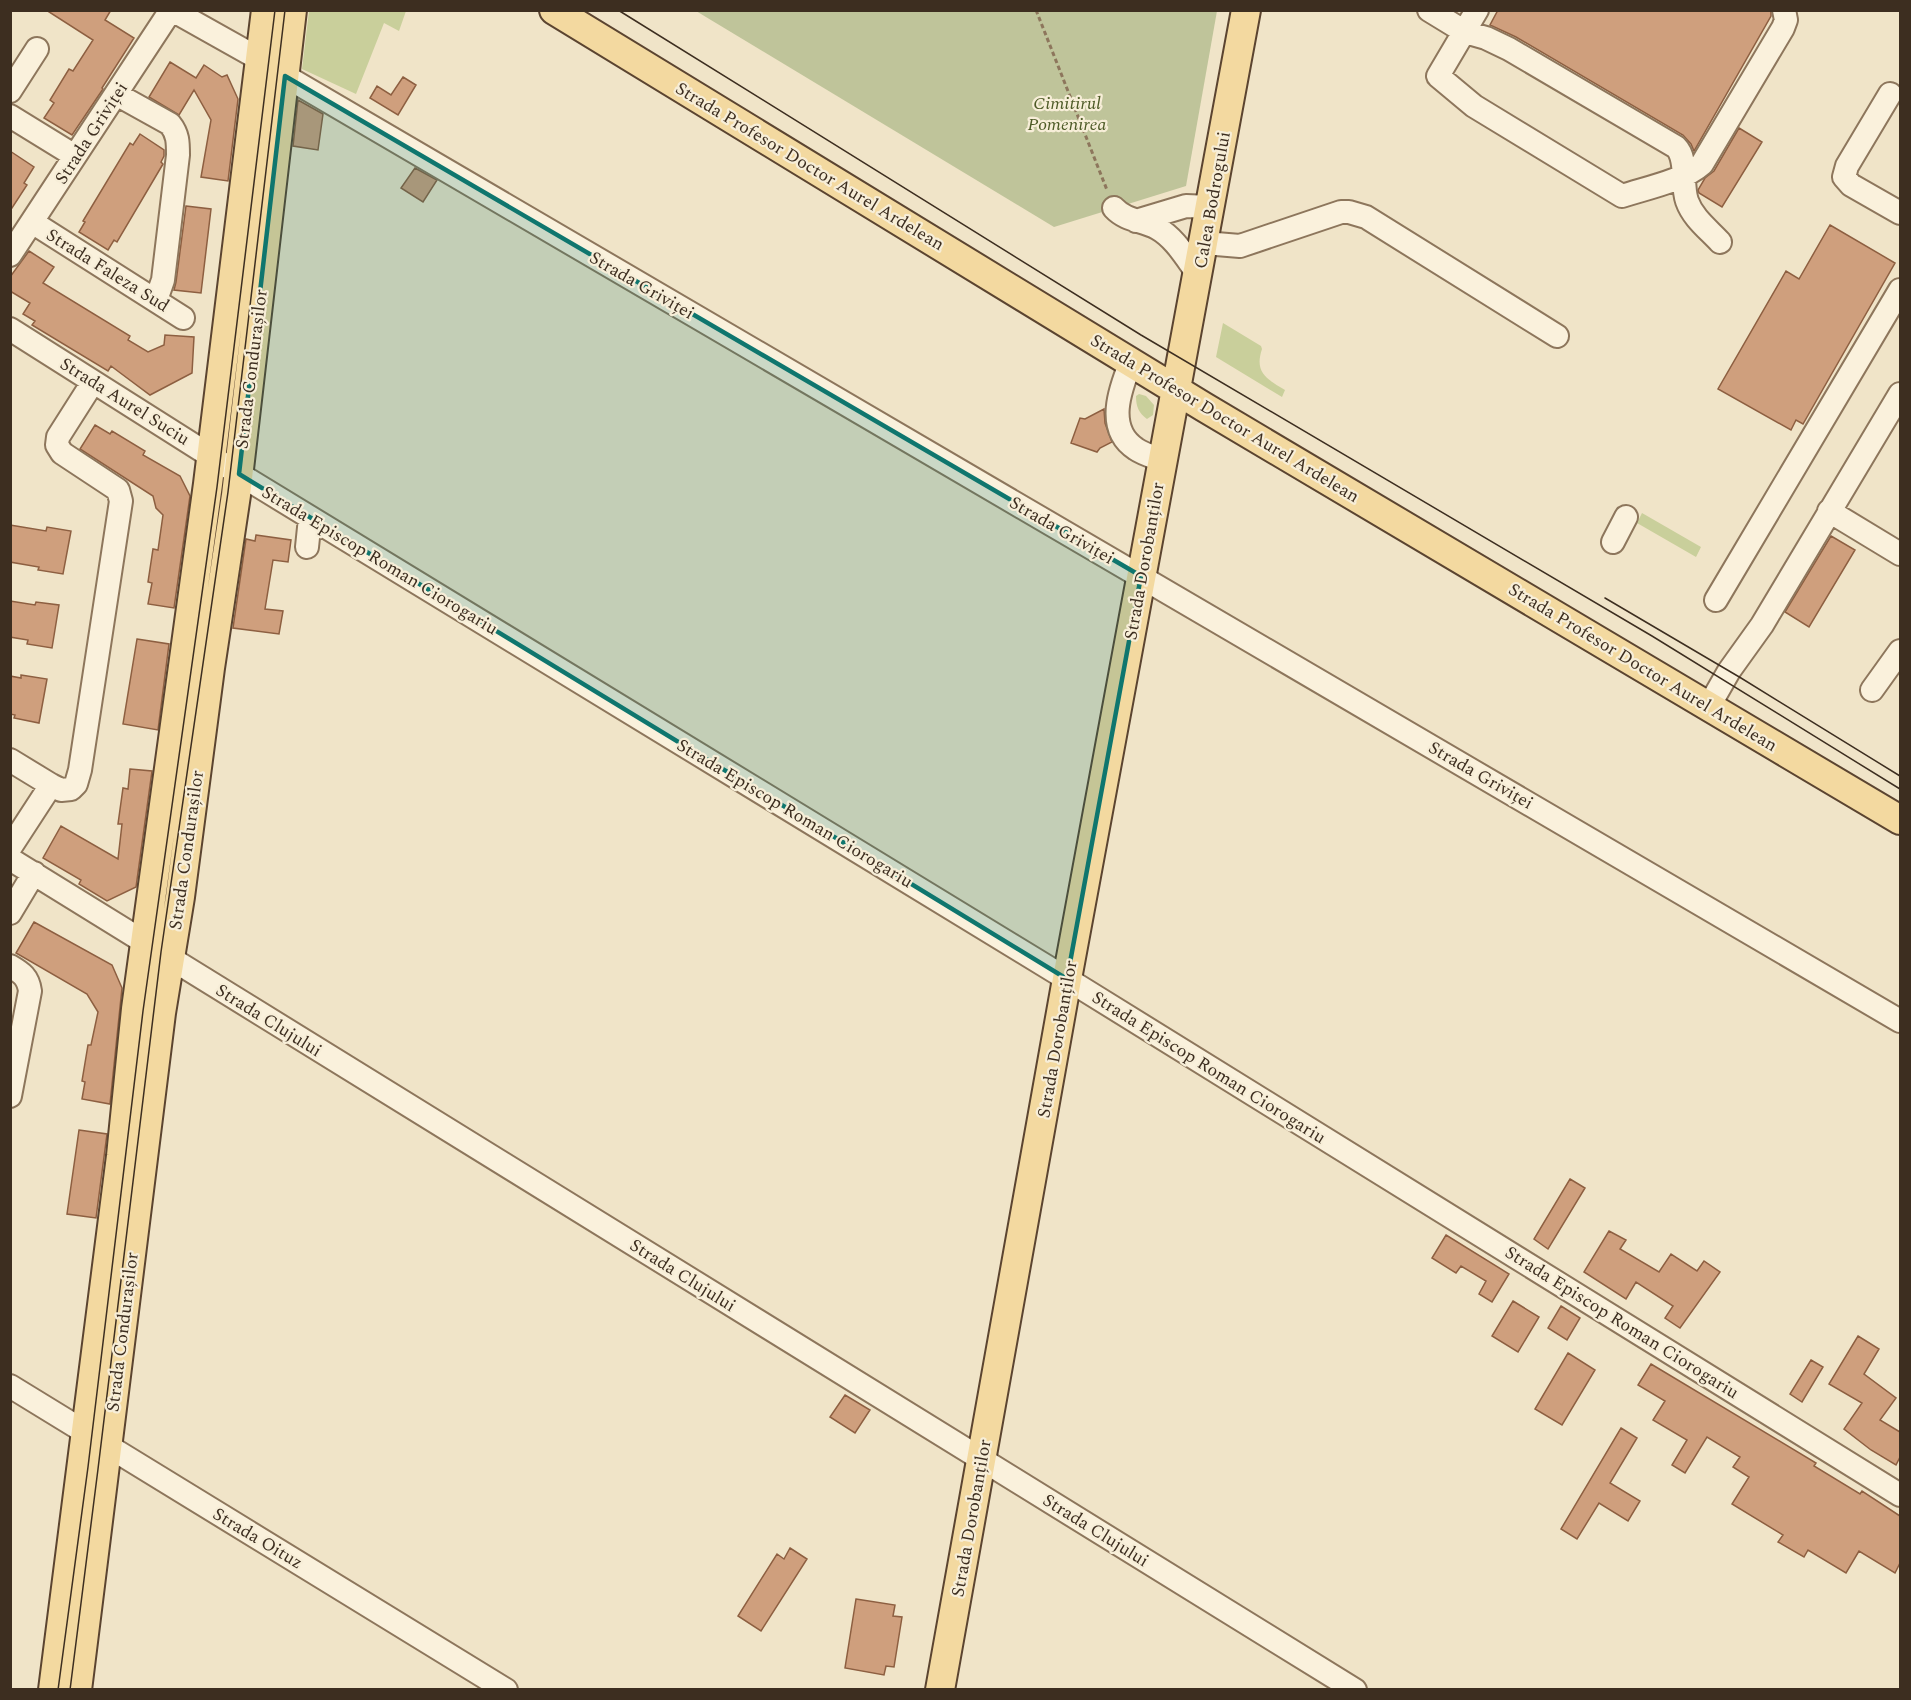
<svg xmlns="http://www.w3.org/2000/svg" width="1911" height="1700" font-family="Spectral,serif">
<rect width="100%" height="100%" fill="#f0e4c8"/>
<path fill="#c9cf9b" d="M309,11V10L406,11L399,31L384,23L356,94L302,69Z
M1223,323L1261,346L1262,349C1254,373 1267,379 1285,390L1282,397L1216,357Z
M1139,394L1146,396L1154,405L1153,415L1147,419C1139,413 1136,407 1136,396Z
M1642,513L1701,547L1696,557L1637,523Z"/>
<path fill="#bfc49a" d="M696,11H1217L1186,186L1054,227Z"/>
<path fill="#cf9f7d" stroke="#8d5f41" stroke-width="1.5" d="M46,10H111L105,20L134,38L102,88L103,89L72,135L44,118L54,103L50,100L69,69L73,71L93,40Z
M1498,10H1771V16L1694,151L1691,144L1683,135L1516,37L1490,25Z
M170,62L196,78L204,65L222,77L227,75L238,99L228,181L201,177L211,120L194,90L179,115L149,97Z
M403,77L416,85L398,115L370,98L377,86L391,95Z
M298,100L323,114L318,150L293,146Z
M1739,128L1762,142L1722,207L1699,193L1698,190L1705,178L1714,171Z
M140,134L164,150V156L161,162L163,164L117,242L114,240L108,250L79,232L85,222L83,221L130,143L133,145Z
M10,151L34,167L24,183L27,185L10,211Z
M415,168L437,180L423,202L401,188Z
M186,206L211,209L201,293L174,290L176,282Z
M1830,225L1895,263L1803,424L1796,420L1791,430L1718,389L1786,271L1799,279Z
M29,251L54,267L43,283L130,336L128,340L148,352L164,345L165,335L194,337L192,373L150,395L111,366L108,371L32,325L35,321L23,314L30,303L10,291V277Z
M1104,409L1105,423L1112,442L1100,448L1097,452L1071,443L1080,418L1085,419Z
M95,425L110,434L112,431L145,451L143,455L180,476L190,496L174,608L148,604L152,583L148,582L153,549L158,550L163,515L156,508L153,496L80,449Z
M10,525L46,531L47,527L71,531L63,574L38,570L39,567L10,562Z
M256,535L291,540L288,562L273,560L265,609L283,611L279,634L233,628L246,539L255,541Z
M1831,536L1855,550L1809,627L1785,612Z
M10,601L35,605L36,602L59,605L52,648L27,644L28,640L10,637Z
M137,639L169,644L158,730L123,724Z
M21,675L47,679L39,723L14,718L15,715L10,714V676L21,678Z
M130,769L152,771L136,887L107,901L79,884L81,880L43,858L61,826L118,859L122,824H118L123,788L128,789Z
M34,922L112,965L122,988L110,1104L82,1099L85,1082L82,1081L88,1045H91L98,1012L87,994L16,953Z
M79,1130L107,1134L96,1218L67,1214Z
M1570,1179L1585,1188L1548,1249L1534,1239Z
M1609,1231L1626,1240L1620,1249L1659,1272L1671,1254L1697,1271L1704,1261L1720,1272L1680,1328L1665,1318L1673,1306L1636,1282L1626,1299L1584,1272Z
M1446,1235L1509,1274L1492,1302L1479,1294L1486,1281L1461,1266L1456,1273L1432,1258Z
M1513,1301L1539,1317L1518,1352L1492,1336Z
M1561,1306L1580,1318L1567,1340L1548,1328Z
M1858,1336L1879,1349L1864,1374L1896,1398L1880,1420L1900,1432V1457L1896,1465L1871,1450L1844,1429L1862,1403L1829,1384Z
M1568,1353L1595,1370L1562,1425L1535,1409Z
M1811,1360L1823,1367L1802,1402L1790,1394Z
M1651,1364L1816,1463L1814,1466L1860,1494L1862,1491L1900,1516V1563L1895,1573L1859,1551L1846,1573L1808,1550L1804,1557L1778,1542L1783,1535L1732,1504L1749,1477L1733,1467L1740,1457L1707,1437L1685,1473L1672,1465L1687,1440L1653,1420L1665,1401L1638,1385Z
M845,1395L870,1410L855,1433L830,1417Z
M1621,1428L1637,1438L1610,1483L1640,1501L1628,1521L1599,1503L1577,1539L1561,1529Z
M790,1548L807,1559L761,1631L738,1616L777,1554L784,1559Z
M856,1599L895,1605L893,1616L902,1617L894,1667L886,1666L884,1675L845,1668Z"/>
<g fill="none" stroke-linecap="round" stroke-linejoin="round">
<g stroke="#8d765c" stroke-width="26">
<path id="minor" d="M172,10L261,60
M1429,10L1465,32L1486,38L1509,49L1676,147C1688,159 1681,184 1687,201C1693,218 1708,229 1720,242
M1477,10L1438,76L1474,106L1622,196C1646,188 1683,181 1702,164L1783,28L1786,20L1784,10
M285,76L1900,1021
M10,91L37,49
M116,94L170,124C178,134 178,142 178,155L163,280L156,300
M1890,94L1847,166L1844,177L1851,185L1900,213
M10,116L75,156
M1114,208C1126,221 1142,220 1157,228C1175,238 1186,258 1198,274
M1136,221L1186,206L1210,207
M32,222L183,318
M1204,243L1240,246L1341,212H1349L1366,217L1557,336
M10,255L171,10
M10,329L239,474L1067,979L1900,1495
M1131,362C1120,389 1105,429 1136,449C1143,454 1154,457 1162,460
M1829,511L1900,554
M1613,542L1626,517
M307,547L310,518
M1716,600L1900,290
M1872,690L1900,651
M1709,706L1729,671L1762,625L1900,394
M10,760L51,785L10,848
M51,785L61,790L71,789L76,784L80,770L121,501L118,490L62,453L57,445L58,437L93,382
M10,859L1355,1690
M10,913L34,873
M10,966C22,973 28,977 30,991L10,1096
M10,1386L506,1690"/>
</g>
<g stroke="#5b4430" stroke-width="32">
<path id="major" d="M554,10L1204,407L1900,820
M53,1690L121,1156L136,1009L208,484L266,10
M77,1690L161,1013L180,897L210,668L236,495L292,10
M940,1690L1067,979L1246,10"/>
</g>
<path stroke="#8d765c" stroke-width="3" stroke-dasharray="4.5 3" stroke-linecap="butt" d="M1036,10L1107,190"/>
<use href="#minor" stroke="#faf1dc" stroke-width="22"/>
<use href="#major" stroke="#f3d9a0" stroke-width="28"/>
<path stroke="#3d2e20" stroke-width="1.5" d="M618,10L1141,335L1652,636L1900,789
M1605,598L1741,678L1900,776
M58,1690L88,1467L143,1011L217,487L275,10
M70,1690L98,1469L161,952L228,492L285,10"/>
</g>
<path fill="#0f766e" fill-opacity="0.2" stroke="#0f766e" stroke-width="4.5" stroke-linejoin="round" d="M285,76L1141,576L1067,979L239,474Z"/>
<g text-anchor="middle" stroke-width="4.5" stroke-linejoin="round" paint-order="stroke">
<g font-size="18" font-style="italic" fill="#4d5a26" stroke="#f7eed8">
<text x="1067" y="109">Cimitirul<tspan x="1067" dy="21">Pomenirea</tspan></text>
</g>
<g font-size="18" fill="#3d2e20" stroke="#f7eed8">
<text transform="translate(91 133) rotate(-57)" y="6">Strada Griviței</text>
<text transform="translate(810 166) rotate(31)" y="6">Strada Profesor Doctor Aurel Ardelean</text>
<text transform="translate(1212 200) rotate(-80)" y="6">Calea Bodrogului</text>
<text transform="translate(108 270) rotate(32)" y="6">Strada Faleza Sud</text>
<text transform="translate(642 285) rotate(30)" y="6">Strada Griviței</text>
<text transform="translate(251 369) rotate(-83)" y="6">Strada Condurașilor</text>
<text transform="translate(125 401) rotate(32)" y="6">Strada Aurel Suciu</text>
<text transform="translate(1225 418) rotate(31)" y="6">Strada Profesor Doctor Aurel Ardelean</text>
<text transform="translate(1062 530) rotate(30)" y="6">Strada Griviței</text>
<text transform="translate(380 560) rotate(31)" y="6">Strada Episcop Roman Ciorogariu</text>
<text transform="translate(1144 561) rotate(-80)" y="6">Strada Dorobanților</text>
<text transform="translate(1643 667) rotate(31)" y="6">Strada Profesor Doctor Aurel Ardelean</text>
<text transform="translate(1481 775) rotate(30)" y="6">Strada Griviței</text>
<text transform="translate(795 813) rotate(31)" y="6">Strada Episcop Roman Ciorogariu</text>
<text transform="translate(186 850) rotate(-82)" y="6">Strada Condurașilor</text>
<text transform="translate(269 1020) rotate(32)" y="6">Strada Clujului</text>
<text transform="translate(1057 1039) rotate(-80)" y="6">Strada Dorobanților</text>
<text transform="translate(1209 1067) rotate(32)" y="6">Strada Episcop Roman Ciorogariu</text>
<text transform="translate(683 1275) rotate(32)" y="6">Strada Clujului</text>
<text transform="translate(1622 1322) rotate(32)" y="6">Strada Episcop Roman Ciorogariu</text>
<text transform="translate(122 1332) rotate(-83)" y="6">Strada Condurașilor</text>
<text transform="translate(971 1518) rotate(-80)" y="6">Strada Dorobanților</text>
<text transform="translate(1096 1530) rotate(32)" y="6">Strada Clujului</text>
<text transform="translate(258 1538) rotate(31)" y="6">Strada Oituz</text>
</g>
</g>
<rect width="1911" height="1700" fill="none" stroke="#3d2e20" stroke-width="24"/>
</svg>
